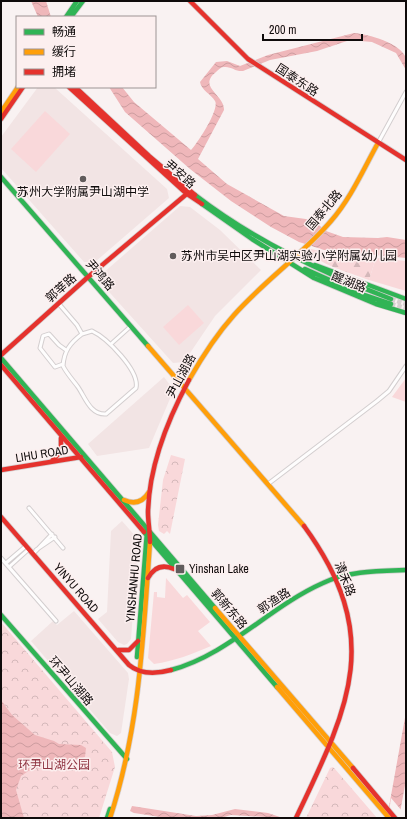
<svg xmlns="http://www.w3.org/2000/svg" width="407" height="819" font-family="'Archivo Narrow','Noto Sans SC',sans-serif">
<defs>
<pattern id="forest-firs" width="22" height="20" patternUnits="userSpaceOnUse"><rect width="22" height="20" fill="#f9d8da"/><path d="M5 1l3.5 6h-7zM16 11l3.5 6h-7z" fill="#d4b8ba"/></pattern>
<pattern id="park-crowns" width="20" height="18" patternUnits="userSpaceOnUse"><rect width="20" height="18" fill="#f9d8da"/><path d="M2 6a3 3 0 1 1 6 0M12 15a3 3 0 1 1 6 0" fill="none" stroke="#d4b8ba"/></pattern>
<pattern id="water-waves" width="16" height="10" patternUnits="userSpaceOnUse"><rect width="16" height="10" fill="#efb7ba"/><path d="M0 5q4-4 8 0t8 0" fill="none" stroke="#cc9c9f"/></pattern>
</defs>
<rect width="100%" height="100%" fill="#f9f2f2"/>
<path fill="#f2e4e4" d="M38,87H54L167,189L169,198L95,262H84L1,168V137Z
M180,206L190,207L220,230L261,270L215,316L184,362L173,363L102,284V274Z
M164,377L170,385L172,394L149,448L97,456L88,444Z
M122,521L137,538L138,543L131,639L127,644L124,645L118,642L98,619L107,612L111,531Z
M74,611L128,673L129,679L121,733L117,736L110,733L31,641L53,621L57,625Z"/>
<path fill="#f9d8da" d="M45,111L70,134L36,172L11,149Z
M376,258L406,261V291L369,280Z
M188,305L204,323L179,345L163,327Z
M406,378V402L392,397Z
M166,578L183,598L187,595L210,622L198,631L211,646C192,654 175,661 154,664L148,658L154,592H157V597L165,598Z"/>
<path fill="url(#forest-firs)" d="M311,249L332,254L376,258L369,280C354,274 319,265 310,252Z"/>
<path fill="url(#park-crowns)" d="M171,455L185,459L170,534L167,531L164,534L159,531L158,525L163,480Z
M1,622L112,752L115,767L99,818H1Z
M333,767L335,769L377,818H306L330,768Z"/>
<path fill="url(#water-waves)" d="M31,1H46L51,17H38Z
M354,33C368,34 401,43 406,58C407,61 406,66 406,70L396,53L372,42L350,40L317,51L270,60L243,71C236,72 231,66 224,67C221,67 219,69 216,72C197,87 225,95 224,110L198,159L227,184L284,216L313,220L326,231L343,237L378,238L387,237L406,240V258L324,250L299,242L271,227L231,201L190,169L125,112L109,87H122L134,102L191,150C197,144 220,109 215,101C211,94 201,90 200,82L216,62L227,61L240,66L268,55Z
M1,700L12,715L35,735L54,741L59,744L81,745L86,748L85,757C81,759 79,758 75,760C71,762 63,767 60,770L33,768L21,776L16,790L24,818H1Z
M406,712V780L399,818H387Z
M132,806L196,816L212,815L235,809L268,813L283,818L231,815L221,818H167L134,813L130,811Z"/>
<path fill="#f9f2f2" d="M391,798L402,811L401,818H388Z"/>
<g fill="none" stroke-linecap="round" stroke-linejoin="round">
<path stroke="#d6cfcf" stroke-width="4.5" stroke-dasharray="4.5 2" stroke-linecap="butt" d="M391,299L406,304
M391,304L406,308"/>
<g stroke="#d3cecf" stroke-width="5">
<path id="street" d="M378,143L406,92
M59,304L77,325L82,334L92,331C107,338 140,371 136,388L106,414C90,415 85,397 78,387C73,380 67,374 63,366C64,351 70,343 82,334
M111,344L131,326
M63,364L55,367L40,348L43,336L49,334L59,345L66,350
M268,484L377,401L389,391L406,366
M29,508L63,548
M36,550L55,537
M33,554L52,534
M1,558L56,621
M6,563L26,546
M9,567L29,549"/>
</g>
<g stroke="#d3cecf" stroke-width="6">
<path id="fast" d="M66,17L77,1
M71,17L83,1
M1,177L148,346
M195,195C255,241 321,272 391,299
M202,204L252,239L314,278L376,304L406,313
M315,265L406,299
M305,269L361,294L391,304
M1,358L215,608
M144,532L277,687
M1,615L127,759
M137,657L147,532
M171,670C228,655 269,607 323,583C348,571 378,571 406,570
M107,818L110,809"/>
</g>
<g stroke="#d3cecf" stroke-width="6">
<path id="slow" d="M1,112L18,87
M148,346L304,526
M189,380C202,357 217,334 234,315C264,281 302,255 331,221C351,198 363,170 378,143
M124,500C135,505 143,502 149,492
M215,608L353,768
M277,687L389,818
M110,818C140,726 143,638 150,542"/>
</g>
<g stroke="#d3cecf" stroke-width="6">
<path id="jam" d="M190,1L248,59L406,160
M69,87L187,194L202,204
M75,87L149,156L195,195
M1,119L23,87
M1,355L88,277L189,192
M1,365L144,532
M52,461L61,451V438
M1,470L81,457
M1,517L129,665C141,675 156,674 171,670
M150,542C150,532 148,522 148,512C149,467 168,419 189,380
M148,578C154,567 163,564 174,569
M118,650H129L138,641
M353,768L395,818
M296,818C349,707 385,637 304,526"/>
</g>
<use href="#street" stroke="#fefdfd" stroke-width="3"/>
<use href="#fast" stroke="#30b455" stroke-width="4.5"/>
<use href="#slow" stroke="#ff9f0a" stroke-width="4.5"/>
<use href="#jam" stroke="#e5322d" stroke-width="4.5"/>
</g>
<g fill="#615c5c" stroke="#fcefef" stroke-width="1.5">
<circle cx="83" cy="179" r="4"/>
<circle cx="173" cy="256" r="4"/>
<rect x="175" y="564" width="10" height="10" rx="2"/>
</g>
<g text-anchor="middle" stroke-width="3" stroke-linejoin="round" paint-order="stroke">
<g font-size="12" fill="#0f0b0b" stroke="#fcefef">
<text transform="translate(297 80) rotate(33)" y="4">国泰东路</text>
<text transform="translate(180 174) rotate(41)" y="4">尹安路</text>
<text transform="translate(324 210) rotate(-50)" y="4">国泰北路</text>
<text transform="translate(100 275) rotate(49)" y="4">尹鸿路</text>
<text transform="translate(349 282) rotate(22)" y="4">醒湖路</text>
<text transform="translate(61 288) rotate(-42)" y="4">郭莘路</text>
<text transform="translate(181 376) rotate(-62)" y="4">尹山湖路</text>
<text transform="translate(42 454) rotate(-9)" y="4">LIHU ROAD</text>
<text transform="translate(134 578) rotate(-85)" y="4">YINSHANHU ROAD</text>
<text transform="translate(345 579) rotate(69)" y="4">清禾路</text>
<text transform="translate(76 588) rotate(49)" y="4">YINYU ROAD</text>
<text transform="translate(274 601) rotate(-33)" y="4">郭渔路</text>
<text transform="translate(229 609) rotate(50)" y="4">郭新东路</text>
<text transform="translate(71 681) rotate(49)" y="4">环尹山湖路</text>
</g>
<g font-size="12" fill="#0f0b0b" stroke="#fcefef" text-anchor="start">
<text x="83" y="196" text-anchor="middle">苏州大学附属尹山湖中学</text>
<text x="181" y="260">苏州市吴中区尹山湖实验小学附属幼儿园</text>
<text x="189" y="573">Yinshan Lake</text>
</g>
<g font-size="12" fill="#8f3441" stroke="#fcefef">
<text x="54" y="769">环尹山湖公园</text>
</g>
</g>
<rect width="407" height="819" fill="none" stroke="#0f0b0b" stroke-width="4"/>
<rect x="16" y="16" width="140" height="72" fill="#fcefef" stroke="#9d9494"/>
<rect x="24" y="29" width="20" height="6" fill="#30b455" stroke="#9d9494"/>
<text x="52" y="36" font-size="12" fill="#0f0b0b">畅通</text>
<rect x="24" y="49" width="20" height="6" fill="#ff9f0a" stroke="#9d9494"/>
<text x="52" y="56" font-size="12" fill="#0f0b0b">缓行</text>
<rect x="24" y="69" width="20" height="6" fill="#e5322d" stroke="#9d9494"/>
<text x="52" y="76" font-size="12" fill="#0f0b0b">拥堵</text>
<path d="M263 34v6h99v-6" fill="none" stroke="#0f0b0b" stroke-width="2"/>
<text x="269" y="34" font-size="12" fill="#0f0b0b" stroke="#fcefef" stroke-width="3" paint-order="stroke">200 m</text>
</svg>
